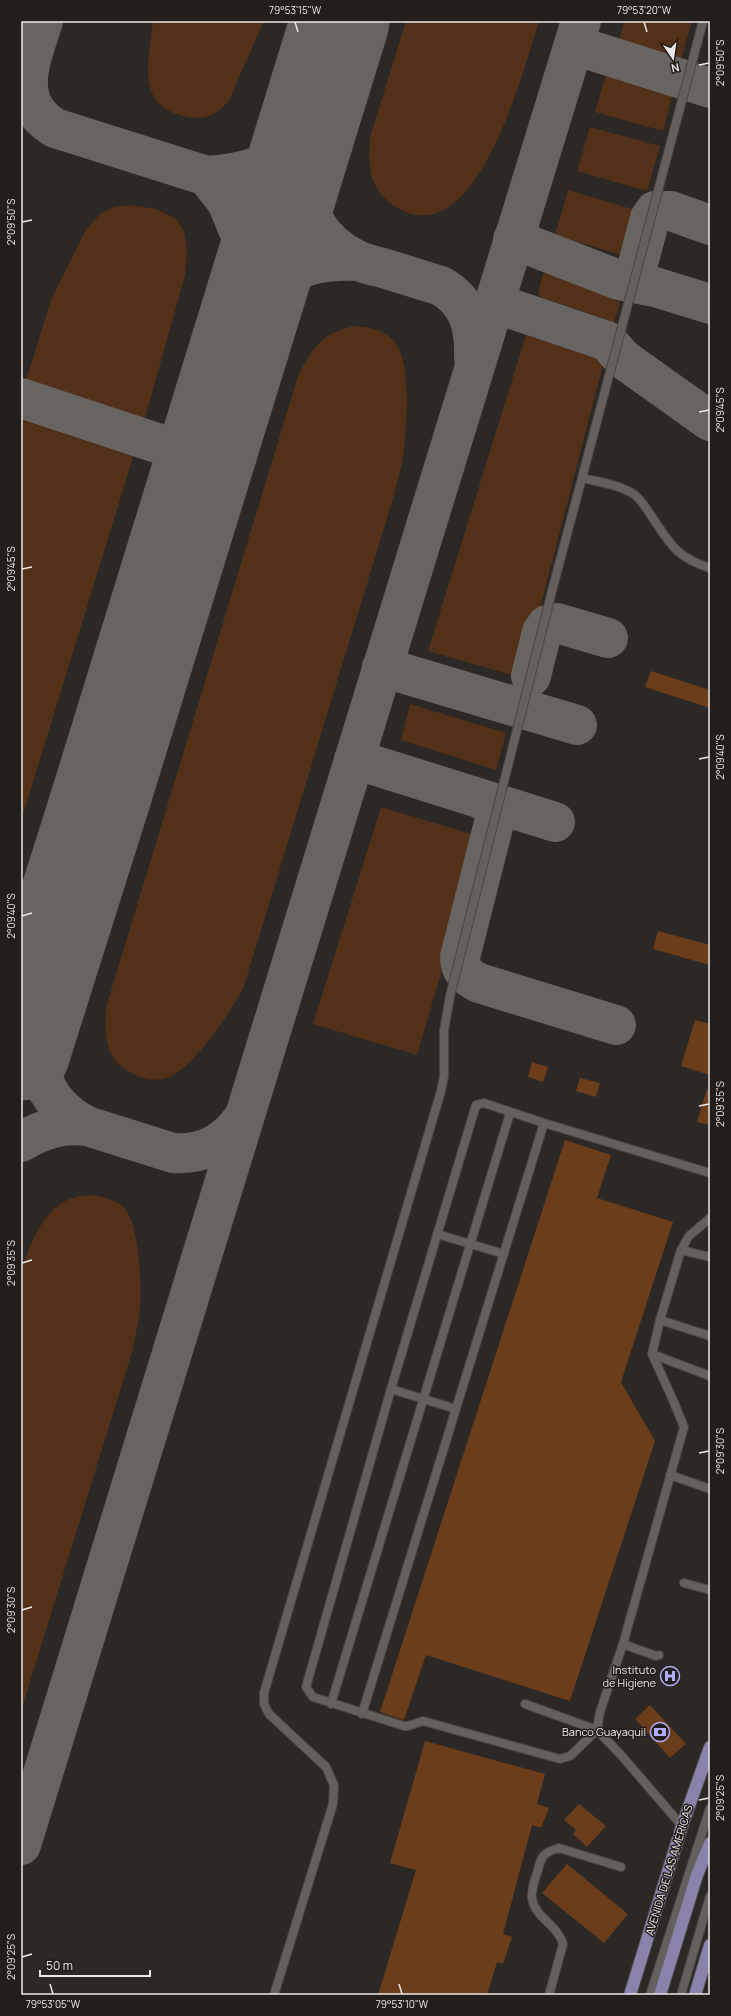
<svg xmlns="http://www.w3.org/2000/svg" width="731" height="2016" font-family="Manrope,sans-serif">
<rect width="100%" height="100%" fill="#2b2825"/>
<path fill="#533118" d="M153,21H264C255,41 246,62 237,82C234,89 231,99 226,104C216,115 203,120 188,117C134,107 149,61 153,21Z
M406,21H539C523,71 475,262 393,205C368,187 368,165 370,137Z
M624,21H692L681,59L619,42Z
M607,71L674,90L663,131L595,112Z
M590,127L660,146L647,191L577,171Z
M568,190L642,212L628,257L555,235Z
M131,205L156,209L175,218L184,231L187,250L185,275L144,422L25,384L51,300L85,231L100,214L114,207Z
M548,272L620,302L613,326L609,320L541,297L538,293L543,274Z
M354,326C369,327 382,329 393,340C411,358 407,415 405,439C404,460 397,482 392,502L243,989C228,1015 200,1058 175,1074C154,1089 117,1072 109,1049C104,1034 105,1019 107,1004L298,376C313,347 321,334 354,326Z
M526,335L604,361L522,678L428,651Z
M21,415L135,451L21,821Z
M410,704L506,733L496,770L401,740Z
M381,807L481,837L417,1055L313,1024Z
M92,1195C102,1197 113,1199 121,1205C140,1217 142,1288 140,1309C139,1322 135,1336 133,1349L21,1711V1272C30,1244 44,1205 76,1197C81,1195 87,1196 92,1195Z"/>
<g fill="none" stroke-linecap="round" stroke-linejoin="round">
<path stroke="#676462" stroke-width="40" d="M43,21C31,60 11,101 55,128L207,176L227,202L260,282
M574,45L710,88
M302,146C297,194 309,238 357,260C365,264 374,266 383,268C402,274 422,280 441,286C469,302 475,327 474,358
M207,176C244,174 270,164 302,146
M513,239L619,280L655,287L710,304
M639,260L650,218L655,211H671L710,225
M494,303L607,341L623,359L710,421
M246,326C273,276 300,258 357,261
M21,398L205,459
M382,667L577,725
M531,676L542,632L547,625L557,623L608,638
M354,759L555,822
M483,800L492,806L495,819L460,957C460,971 467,977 479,983L616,1025
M36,1003C32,1053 36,1101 87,1126
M21,1142C42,1129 62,1123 87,1126L173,1153C203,1155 224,1144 242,1120
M21,1845L581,21"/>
<path stroke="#676462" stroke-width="99" d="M21,1051L103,791L340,21"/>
</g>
<path fill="#6c3d1a" d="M651,671L710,690V708L645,687Z
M658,931L710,945V965L653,949Z
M695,1020L710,1024V1075L681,1066Z
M532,1062L548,1067L543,1082L528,1077Z
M580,1078L600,1083L596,1097L576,1091Z
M707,1089H710V1125L697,1122Z
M565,1140L611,1155L597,1198L673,1222L621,1382L655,1441L570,1701L426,1655L404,1720L380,1712Z
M650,1705L686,1744L670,1758L635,1719Z
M425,1741L545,1774L537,1804L549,1808L541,1828L532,1825L503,1934L512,1937L503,1964L497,1962L487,1995H378L416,1870L390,1863Z
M579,1804L606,1826L587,1847L573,1834L576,1830L564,1820Z
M567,1864L628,1914L604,1943L542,1893Z"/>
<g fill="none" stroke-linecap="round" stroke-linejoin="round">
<g stroke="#484542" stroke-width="10">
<path id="lane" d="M582,478C599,482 621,485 635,495C642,501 647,509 652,517C671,545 676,557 710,568
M544,1123L710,1173
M437,1234L504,1254
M681,1250L710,1257
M660,1320L710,1336
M652,1354L710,1376
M391,1389L456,1409
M670,1475L710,1489
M684,1583L710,1590
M623,1644L656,1656L659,1655
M331,1704L510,1113
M525,1704L597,1730L621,1755L682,1826
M362,1714L544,1123L484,1103L476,1105L391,1389L306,1687L313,1697L404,1726H408L423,1721L560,1759L570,1756L597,1730L600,1712L623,1644L684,1427L673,1400L652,1354L660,1320L681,1250L689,1236L710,1218
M274,1995L333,1804L334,1785L326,1767L269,1714L264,1704V1693L441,1091L444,1076V1031L450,996L552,591L703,21
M549,1995L563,1944C558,1925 534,1917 532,1898C531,1889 535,1879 538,1870C541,1856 544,1852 559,1848L621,1867
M650,1995L710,1808
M681,1995L710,1896"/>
</g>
<g stroke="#484542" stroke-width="14">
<path id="primary" d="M630,1995L682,1826L710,1747
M660,1995L697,1875L710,1843
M695,1995L710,1945"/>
</g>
<use href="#lane" stroke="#64605d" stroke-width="8"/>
<use href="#primary" stroke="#8783aa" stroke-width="12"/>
</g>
<path fill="none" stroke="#ebe9e8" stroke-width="1.5" d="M295,22L298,32M644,22L647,32M699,65L709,63M22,222L32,220M699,412L709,410M22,569L32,567M699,759L709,757M22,916L32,913M699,1106L709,1104M22,1263L32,1260M699,1453L709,1451M22,1610L32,1607M699,1800L709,1798M22,1957L32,1954M50,1984L53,1994M399,1984L402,1994"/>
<defs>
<g id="hospital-ring" transform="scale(1)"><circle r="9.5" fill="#211e1c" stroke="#b2adf9" stroke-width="1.5"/><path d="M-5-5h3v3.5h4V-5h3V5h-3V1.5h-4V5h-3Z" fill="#b2adf9"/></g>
<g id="bank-ring" transform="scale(1)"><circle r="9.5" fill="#211e1c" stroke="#b2adf9" stroke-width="1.5"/><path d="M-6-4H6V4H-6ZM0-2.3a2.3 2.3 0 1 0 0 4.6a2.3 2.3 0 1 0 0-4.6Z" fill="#b2adf9"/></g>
</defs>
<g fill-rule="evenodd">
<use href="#hospital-ring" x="670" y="1676"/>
<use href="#bank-ring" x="660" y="1732"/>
</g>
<g text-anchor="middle" stroke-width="3" stroke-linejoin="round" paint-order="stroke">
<g font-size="11" fill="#ebe9e8" stroke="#211e1c" text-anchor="end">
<text x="656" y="1674">Instituto<tspan x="656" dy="13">de Higiene</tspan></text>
<text x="646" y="1736">Banco Guayaquil</text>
</g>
<g font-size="11" fill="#ebe9e8" stroke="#211e1c">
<text transform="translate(669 1870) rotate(-73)" y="4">AVENIDA DE LAS AMÉRICAS</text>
</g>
</g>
<rect width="731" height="2016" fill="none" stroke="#211e1c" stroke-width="44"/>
<g transform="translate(673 58) rotate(167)" stroke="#211e1c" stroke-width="3" paint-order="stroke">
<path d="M0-3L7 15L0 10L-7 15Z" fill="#ebe9e8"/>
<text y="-6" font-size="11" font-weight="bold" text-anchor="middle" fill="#ebe9e8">N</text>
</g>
<path d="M40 1970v6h110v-6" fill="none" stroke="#ebe9e8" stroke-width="2"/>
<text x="46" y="1970" font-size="12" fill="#ebe9e8" stroke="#211e1c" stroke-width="3" paint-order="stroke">50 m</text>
<rect x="22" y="22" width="687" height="1972" fill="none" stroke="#ebe9e8" stroke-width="1.5"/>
<g font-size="10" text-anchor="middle" fill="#ebe9e8">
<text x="295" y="14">79°53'15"W</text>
<text x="644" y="14">79°53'20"W</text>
<text transform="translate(720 63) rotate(-90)" y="4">2°09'50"S</text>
<text transform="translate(11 222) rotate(-90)" y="4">2°09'50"S</text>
<text transform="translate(720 410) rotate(-90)" y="4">2°09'45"S</text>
<text transform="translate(11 569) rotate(-90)" y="4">2°09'45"S</text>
<text transform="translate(720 757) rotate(-90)" y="4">2°09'40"S</text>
<text transform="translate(11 916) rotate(-90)" y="4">2°09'40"S</text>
<text transform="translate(720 1104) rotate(-90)" y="4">2°09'35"S</text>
<text transform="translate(11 1263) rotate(-90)" y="4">2°09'35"S</text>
<text transform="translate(720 1451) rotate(-90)" y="4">2°09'30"S</text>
<text transform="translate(11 1610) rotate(-90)" y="4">2°09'30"S</text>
<text transform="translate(720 1798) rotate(-90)" y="4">2°09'25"S</text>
<text transform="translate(11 1957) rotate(-90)" y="4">2°09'25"S</text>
<text x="53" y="2008">79°53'05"W</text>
<text x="402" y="2008">79°53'10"W</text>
</g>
</svg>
